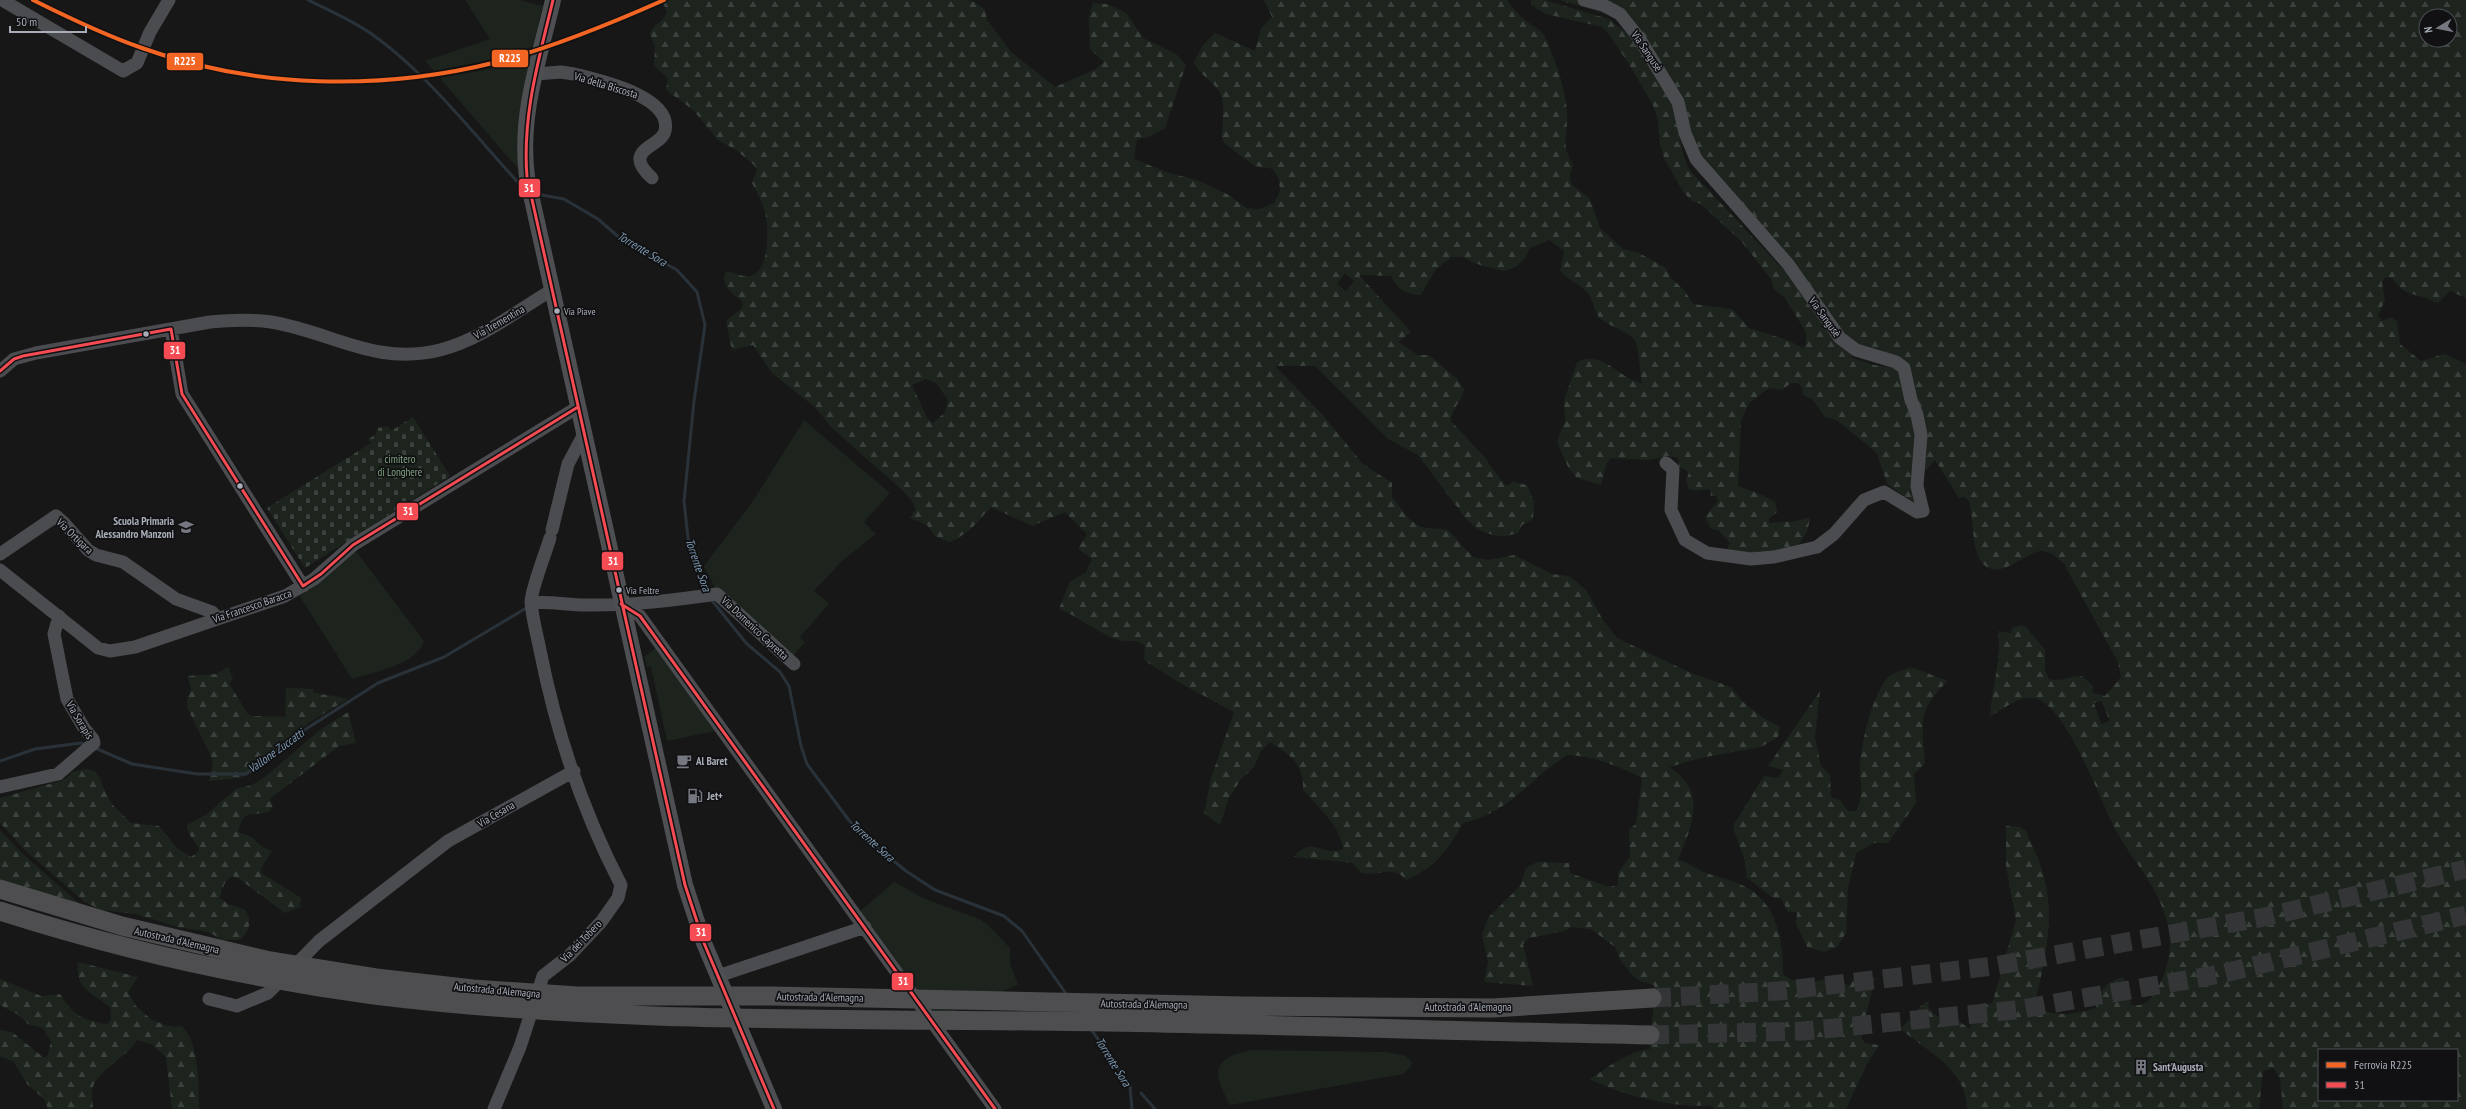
<svg xmlns="http://www.w3.org/2000/svg" width="2466" height="1109" font-family="'PT Sans Narrow',sans-serif">
<defs>
<pattern id="forest-firs" width="22" height="20" patternUnits="userSpaceOnUse"><rect width="22" height="20" fill="#1d241e"/><path d="M5 1l3.5 6h-7zM16 11l3.5 6h-7z" fill="#3b413d"/></pattern>
<pattern id="cemetery-stones" width="16" height="16" patternUnits="userSpaceOnUse"><rect width="16" height="16" fill="#1d241e"/><path d="M2 7V4a2 2 0 0 1 4 0v3zM10 15v-3a2 2 0 0 1 4 0v3z" fill="#3b413d"/></pattern>
</defs>
<rect width="100%" height="100%" fill="#171717"/>
<path fill="#1d241e" d="M465,0H519L543,6L539,21L538,45L483,61L434,71L425,61L490,39Z
M536,54L520,171L440,78L489,69Z
M804,420L890,493L864,522L876,534L841,562L814,591L829,604L800,637L805,642L791,658L715,588L704,566L753,501Z
M355,550L424,641C415,666 376,671 352,679L299,595L320,581Z
M657,647L715,731L667,741L651,667H647L644,657Z
M894,882L923,898L979,919L988,925L1010,948V964L1018,984L976,1005L932,1018L858,913Z
M1250,1050L1387,1052L1406,1056L1412,1062L1411,1067L1403,1074L1230,1105C1213,1073 1210,1060 1250,1050Z"/>
<path fill="url(#forest-firs)" fill-rule="evenodd" d="M662,0H968L975,2L985,10L987,20L1011,52L1055,87L1094,70L1104,62L1090,49L1089,18L1093,3L1108,4L1126,13L1143,38L1176,54L1186,65L1165,128L1149,137L1137,139L1134,159L1169,173L1197,180L1229,195L1246,208L1260,209L1274,203L1280,191L1279,180L1273,169L1255,166L1225,144L1222,139C1222,129 1225,104 1221,95C1215,81 1199,76 1194,62L1203,45L1215,33L1255,51L1261,28L1272,17L1264,0H1507C1513,9 1520,17 1529,23C1536,28 1540,29 1545,37C1555,61 1566,87 1567,114C1568,137 1560,143 1573,165L1570,175L1571,184L1590,199L1600,228L1623,249L1639,253L1666,268L1670,277L1684,290L1693,304L1732,309L1749,328L1787,340L1803,348L1806,344V332L1785,298L1774,289L1771,279L1742,242L1701,204L1692,201L1684,193L1664,158L1660,144L1658,120L1653,105L1629,64L1608,33L1602,27L1546,14L1531,5V0H1544L1609,19L1630,36L1673,106L1683,154L1687,166L1694,175L1794,281L1816,316L1853,358L1874,365L1896,368L1901,372L1906,408L1916,421L1917,505L1887,484L1877,453L1844,426L1836,420L1825,417L1813,400L1802,394L1803,389L1798,383H1791L1782,390L1769,388L1749,403L1741,421L1738,486L1762,495L1775,502L1777,512L1769,519V523L1797,521L1810,517C1809,531 1800,549 1785,553C1773,557 1739,553 1725,553L1730,543L1718,530L1711,529L1705,517L1718,501L1716,496H1711L1710,489L1695,491L1689,489L1686,480L1689,473L1686,470L1679,467L1678,458L1668,456L1649,460L1610,458L1606,465L1601,485L1577,478L1569,469L1557,442L1565,420L1564,401L1577,362C1603,349 1617,378 1642,383C1640,374 1639,347 1635,341C1628,330 1612,328 1602,320C1592,312 1595,300 1586,291C1578,283 1568,280 1560,271L1564,251L1549,240L1530,248L1525,258L1516,267L1504,271L1480,265L1462,257H1452L1436,269L1421,295C1406,294 1398,290 1391,276L1359,275L1411,332L1398,342L1418,355H1429L1457,379L1464,389C1462,401 1451,409 1451,421L1488,461V463L1506,486L1513,482L1527,485L1534,502L1533,519L1522,525L1518,533C1498,540 1482,534 1467,520L1418,455L1388,439L1315,366H1275L1322,414L1363,464L1392,483V497L1409,519L1420,527L1448,530L1473,557L1488,560L1514,555L1552,574L1569,576L1586,590L1603,620L1617,638L1691,673L1731,687L1743,702L1763,718L1780,727L1778,737L1761,747L1700,758L1670,767C1675,772 1682,776 1686,782C1703,805 1687,837 1678,860C1688,862 1696,869 1706,873C1718,877 1732,880 1744,886C1777,903 1783,939 1783,974C1801,988 1813,985 1832,975L1849,986L1857,975L1875,978L1861,1037L1865,1043L1879,1045L1867,1064L1846,1109H1714L1710,1105C1676,1109 1621,1095 1590,1079C1610,1066 1627,1052 1650,1049C1649,1028 1656,1007 1654,985L1640,981L1633,976L1621,961L1615,947L1591,929L1571,927L1564,931L1529,938L1523,944L1533,986L1484,982L1488,962L1482,935L1488,918L1520,886L1526,868L1537,862L1569,863L1570,873L1609,887L1618,885V873L1630,857L1629,829L1636,824L1642,778C1618,766 1594,756 1567,755C1528,780 1511,812 1463,823C1447,851 1436,867 1406,880C1393,864 1378,877 1361,873L1353,863L1294,857C1311,834 1326,858 1343,849C1340,825 1319,808 1303,790C1304,764 1291,755 1270,742L1261,751L1254,767L1241,779L1229,798L1220,825L1204,813L1211,778L1234,712L1180,683L1144,660L1145,646C1134,638 1130,643 1119,640C1097,633 1080,617 1059,609L1070,582L1086,572L1092,559L1078,549L1087,534L1065,512L1032,526L991,507L972,528L957,539L949,542L935,536L927,525L910,518L916,509L912,501L902,490L831,427L816,408L772,373L753,345L733,350L731,346L726,321L742,308L743,302C734,294 719,285 726,272C734,271 743,278 750,276C771,271 769,224 764,208C761,199 756,191 752,183L757,170L754,165L736,150L718,140L693,110L666,90L668,78L654,66L655,47L650,34C652,24 663,23 667,13ZM1345,273L1354,281L1346,291L1337,284ZM926,379L936,383L948,400L945,412L933,423L927,418L912,385Z
M1559,0H2466V298L2450,291L2438,303C2433,302 2430,299 2426,298C2407,292 2405,295 2392,278L2386,277L2382,282L2385,300L2378,316L2382,321L2391,317L2397,321L2400,344L2421,361L2444,354L2466,364V1109H2283L2280,1079L2274,1068L2263,1071L2259,1109H1967C1968,1070 1925,1050 1901,1029L1922,1005L1929,1000L1928,1008L1938,1017L1954,1018L1970,1029L1976,1008L1982,1003L1991,1004L1993,1001L2016,920L2006,866V826L2020,827L2026,831C2032,846 2041,862 2044,877C2055,918 2045,962 2035,1002C2046,1020 2078,1014 2096,1008C2099,990 2106,982 2123,977L2132,1005C2145,1007 2151,1000 2157,989C2168,971 2173,946 2168,925C2157,883 2136,867 2117,832C2100,802 2069,710 2037,699C2021,693 2004,709 1990,716C1992,688 2002,659 1998,631L2011,633L2012,628L2021,625L2026,627L2045,650V670L2049,679C2063,682 2068,676 2082,676L2092,685L2093,693L2105,696L2121,677L2118,662L2064,564C2058,558 2050,550 2040,551C2023,554 2000,581 1983,564C1971,550 1974,518 1969,501L1964,497L1959,498L1935,460L1917,480L1924,442L1908,373L1865,358L1798,278L1694,168L1687,153L1683,126L1634,33L1611,15ZM2426,16H2450V40H2426ZM2101,701L2110,721L2101,724L2094,703ZM2319,1050H2457V1100H2319Z
M228,667L233,679L229,683L247,713L252,716L285,717L286,688L313,689V692C325,696 336,695 348,699L310,722L253,772L239,778L209,781L213,764L211,756L187,707V700L191,690L188,676L216,674Z
M1911,667L1948,681C1917,709 1922,724 1925,763L1914,774L1916,803L1888,843H1874L1856,853L1848,888L1846,933L1837,947L1824,952L1807,947L1796,924L1797,912H1788L1781,898H1773L1746,877C1748,860 1737,844 1733,826L1764,776L1779,778L1783,770L1768,766L1820,691L1815,737L1821,766L1830,775L1831,797L1840,800L1848,811H1856C1864,797 1860,784 1860,769C1860,748 1873,687 1891,675C1897,672 1905,670 1911,667Z
M348,712L356,743L339,746L276,794L270,799L273,806L270,811C253,818 244,806 238,832L252,837L261,846L272,851L262,867L261,873L301,898L300,907L285,913L238,878L232,876C225,880 221,890 220,898L228,904L244,909C253,917 250,935 238,940H223L208,932L178,927L136,914L101,910L85,902L27,852L0,823V798L60,781L68,777L72,772C102,763 97,777 108,797C112,807 124,815 131,823L159,826L177,848L191,857L199,851C198,841 186,836 187,825L207,814L236,789L252,785L266,776L320,730Z
M0,830L24,855L82,906L0,885Z
M78,962L138,977L128,992L136,1006L152,1020L168,1026L183,1027C199,1044 199,1087 199,1109H172L166,1057L151,1044L137,1040C127,1057 98,1070 93,1087C90,1094 93,1102 93,1109H48L45,1100L27,1084L14,1062L0,1056V1030L12,1032L43,1057H47L51,1042L43,1028L28,1024L17,1014L0,1005V979L41,996L60,994C71,1011 77,1018 97,1022C102,1023 105,1025 109,1023L111,1019L110,1007C92,993 75,990 78,962Z"/>
<path fill="url(#cemetery-stones)" d="M413,417L450,476L305,568L267,508L371,443L368,439L375,435L378,428L388,426L391,431Z"/>
<g fill="none" stroke-linecap="round" stroke-linejoin="round">
<path stroke="#2a3239" stroke-width="3" d="M308,0C330,11 354,21 373,35C428,74 477,138 523,188
M536,194L564,199L598,219L622,240L677,270L697,292L705,325L694,401L684,501L688,538L699,575L707,593
M710,598L746,643L780,672L789,686L801,746L807,764L848,819L862,835L906,871L935,890L1004,916L1022,931L1067,995
M95,748L132,764L197,774H246L306,729L378,683L444,657L528,607
M0,761L35,749L81,743L86,745
M1091,1029L1130,1086L1132,1109
M1141,1093L1155,1109"/>
<path stroke="#343537" stroke-width="19" stroke-dasharray="19 10" stroke-linecap="butt" d="M1652,998L1779,991L1994,966L2265,917L2466,869
M1650,1035L1803,1031L2016,1010L2220,974L2466,915"/>
<path stroke="#4b4c50" stroke-width="13" d="M2,0L123,71L137,63L150,32L169,0
M1584,0L1603,5L1620,14L1639,38L1678,102L1685,133L1696,159L1788,264L1840,338L1856,350L1896,362L1904,368L1911,400L1917,415L1921,435L1917,486L1923,511L1917,512L1884,492L1864,500L1834,534L1817,547L1774,557L1751,559L1707,553L1685,540L1671,510L1673,469L1666,463
M536,74L561,72L574,74C598,80 673,96 665,131C661,148 620,149 652,178
M171,329L182,394L303,586
M0,371L14,359L36,353L210,322C231,320 251,319 271,322C332,332 375,366 440,350C482,339 515,312 552,290
M552,530L568,464L584,434
M0,554L56,516L64,523L88,550L96,555L123,562L176,599L212,612L217,618
M0,570L98,648L110,651L135,647L285,596L314,579L353,545L578,407
M531,603C550,601 567,605 586,605C630,606 674,600 717,594L794,664
M621,604L640,616L995,1109
M0,787L58,774L94,743L93,739L84,728L67,699L54,634L59,616
M718,976L865,927
M209,999L237,1006L268,993L319,941L448,841L574,771
M494,1109L520,1047L543,976L570,955L601,922L618,898L621,885C583,812 556,731 540,650C537,635 532,617 531,602C531,590 546,552 550,538"/>
<path stroke="#4d4f52" stroke-width="16" d="M553,0C539,61 519,114 527,177L685,885L704,943L774,1109"/>
<path stroke="#4e4e51" stroke-width="19" d="M0,889L122,926L270,961L376,978L473,989L577,996H772L1243,1006L1493,1008L1652,998
M0,911C122,950 247,978 374,995C592,1022 813,1019 1032,1021C1238,1023 1444,1031 1650,1035"/>
<g stroke="#111113" stroke-width="6">
<path id="bus-1" d="M553,0C539,59 522,115 527,177L685,885L704,943L774,1109
M0,371L14,359L23,356L171,329L182,394L303,586L321,574L353,545L578,407
M621,604L640,616L995,1109"/>
</g>
<use href="#bus-1" stroke="#f54b53" stroke-width="3"/>
<g stroke="#111113" stroke-width="7">
<path id="rail-1" d="M33,0C69,18 104,35 142,48C255,89 381,91 497,62C554,47 610,24 664,0"/>
</g>
<use href="#rail-1" stroke="#f26522" stroke-width="4"/>
</g>
<defs>
<g id="school-bare" transform="scale(1.2)"><path d="M0-5L7-2L0 1L-7-2ZM-4 1L0 2.5L4 1V4Q0 6-4 4Z" fill="#757880" stroke="#111113" stroke-width="2.5" paint-order="stroke"/></g>
<g id="cafe-bare" transform="scale(1.2)"><path d="M-5.5-4.5H6V0H3Q3 3.5 0 3.5H-2.5Q-5.5 3.5-5.5 0ZM3-3.2v2h1.7v-2ZM-6 4.5H4V6H-6Z" fill="#757880" stroke="#111113" stroke-width="2.5" paint-order="stroke"/></g>
<g id="fuel-bare" transform="scale(1.2)"><path d="M-5.5-6h7V0h2V4h1.3V-2.5L3-4.5l.8-.8L6-3V5H2.5V1h-1V6h-7ZM-4.2-4.7v3.2H.2V-4.7Z" fill="#757880" stroke="#111113" stroke-width="2.5" paint-order="stroke"/></g>
<g id="building-bare" transform="scale(1.2)"><path d="M-4-6H4V6H1V3H-1V6H-4ZM-2.5-4.3h1.7v1.8h-1.7ZM.8-4.3h1.7v1.8H.8ZM-2.5-1h1.7V.8h-1.7ZM.8-1h1.7V.8H.8Z" fill="#757880" stroke="#111113" stroke-width="2.5" paint-order="stroke"/></g>
</defs>
<g fill-rule="evenodd">
<use href="#school-bare" x="186" y="527"/>
<use href="#cafe-bare" x="684" y="761"/>
<use href="#fuel-bare" x="695" y="796"/>
<use href="#building-bare" x="2141" y="1067"/>
</g>
<g fill="#a8adb8" stroke="#111113" stroke-width="1.5">
<circle cx="557" cy="311" r="3.5"/>
<circle cx="146" cy="334" r="3.5"/>
<circle cx="240" cy="486" r="3.5"/>
<circle cx="619" cy="590" r="3.5"/>
</g>
<g text-anchor="middle" stroke-width="3.5" stroke-linejoin="round" paint-order="stroke">
<g font-size="10" fill="#a8adb8" stroke="#111113" text-anchor="start">
<text x="564" y="315">Via Piave</text>
<text x="626" y="594">Via Feltre</text>
</g>
<g font-size="11" fill="#a8adb8" stroke="#111113">
<text transform="translate(1647 51) rotate(56)" y="4">Via Sangusè</text>
<text transform="translate(606 85) rotate(17)" y="4">Via della Biscosta</text>
<text transform="translate(1825 317) rotate(54)" y="4">Via Sangusè</text>
<text transform="translate(499 322) rotate(-30)" y="4">Via Trementina</text>
<text transform="translate(75 536) rotate(44)" y="4">Via Ortigara</text>
<text transform="translate(252 606) rotate(-19)" y="4">Via Francesco Baracca</text>
<text transform="translate(755 628) rotate(43)" y="4">Via Domenico Capretta</text>
<text transform="translate(80 720) rotate(59)" y="4">Via Sorapis</text>
<text transform="translate(496 814) rotate(-30)" y="4">Via Cesana</text>
<text transform="translate(177 940) rotate(13)" y="4">Autostrada d'Alemagna</text>
<text transform="translate(581 941) rotate(-46)" y="4">Via dei Tobero</text>
<text transform="translate(497 990) rotate(5)" y="4">Autostrada d'Alemagna</text>
<text transform="translate(820 997) rotate(1)" y="4">Autostrada d'Alemagna</text>
<text transform="translate(1144 1004) rotate(1)" y="4">Autostrada d'Alemagna</text>
<text x="1468" y="1011">Autostrada d'Alemagna</text>
</g>
<g font-size="11" fill="#7fa381" stroke="#111113">
<text x="400" y="463">cimitero<tspan x="400" dy="13">di Longhere</tspan></text>
</g>
<g font-size="11" font-weight="bold" fill="#a8adb8" stroke="#111113" text-anchor="start">
<text x="174" y="525" text-anchor="end">Scuola Primaria<tspan x="174" dy="13">Alessandro Manzoni</tspan></text>
<text x="696" y="765">Al Baret</text>
<text x="707" y="800">Jet+</text>
<text x="2153" y="1071">Sant'Augusta</text>
</g>
<g font-size="12" font-style="italic" fill="#7f9bb3" stroke="#111113">
<text transform="translate(642 249) rotate(31)" y="4">Torrente Sora</text>
<text transform="translate(698 565) rotate(71)" y="4">Torrente Sora</text>
<text transform="translate(276 751) rotate(-36)" y="4">Vallone Zuccatti</text>
<text transform="translate(872 841) rotate(42)" y="4">Torrente Sora</text>
<text transform="translate(1113 1062) rotate(58)" y="4">Torrente Sora</text>
</g>
</g>
<g stroke="#111113" stroke-width="1.5">
<rect x="491" y="49" width="38" height="19" rx="4" fill="#f26522"/>
<rect x="166" y="52" width="38" height="19" rx="4" fill="#f26522"/>
<rect x="518" y="178" width="23" height="20" rx="4" fill="#f54b53"/>
<rect x="163" y="341" width="23" height="19" rx="4" fill="#f54b53"/>
<rect x="396" y="502" width="23" height="19" rx="4" fill="#f54b53"/>
<rect x="601" y="551" width="23" height="20" rx="4" fill="#f54b53"/>
<rect x="689" y="923" width="23" height="19" rx="4" fill="#f54b53"/>
<rect x="891" y="972" width="23" height="19" rx="4" fill="#f54b53"/>
</g>
<g font-size="11" text-anchor="middle" font-weight="bold" fill="#fff">
<text x="510" y="62">R225</text>
<text x="185" y="65">R225</text>
<text x="529" y="192">31</text>
<text x="175" y="354">31</text>
<text x="408" y="515">31</text>
<text x="613" y="565">31</text>
<text x="701" y="936">31</text>
<text x="903" y="985">31</text>
</g>
<rect x="2318" y="1049" width="140" height="52" fill="#111113" stroke="#4d4f55"/>
<rect x="2326" y="1062" width="20" height="6" fill="#f26522" stroke="#4d4f55"/>
<text x="2354" y="1069" font-size="12" fill="#a8adb8">Ferrovia R225</text>
<rect x="2326" y="1082" width="20" height="6" fill="#f54b53" stroke="#4d4f55"/>
<text x="2354" y="1089" font-size="12" fill="#a8adb8">31</text>
<g transform="translate(2438 28) rotate(260)"><circle r="19" fill="#111113" stroke="#4d4f55"/>
<path d="M0-3L7 15L0 10L-7 15Z" fill="#757880"/>
<text y="-6" font-size="11" font-weight="bold" text-anchor="middle" fill="#a8adb8">N</text>
</g>
<path d="M10 26v6h76v-6" fill="none" stroke="#a8adb8" stroke-width="2"/>
<text x="16" y="26" font-size="12" fill="#a8adb8" stroke="#111113" stroke-width="3" paint-order="stroke">50 m</text>
</svg>
